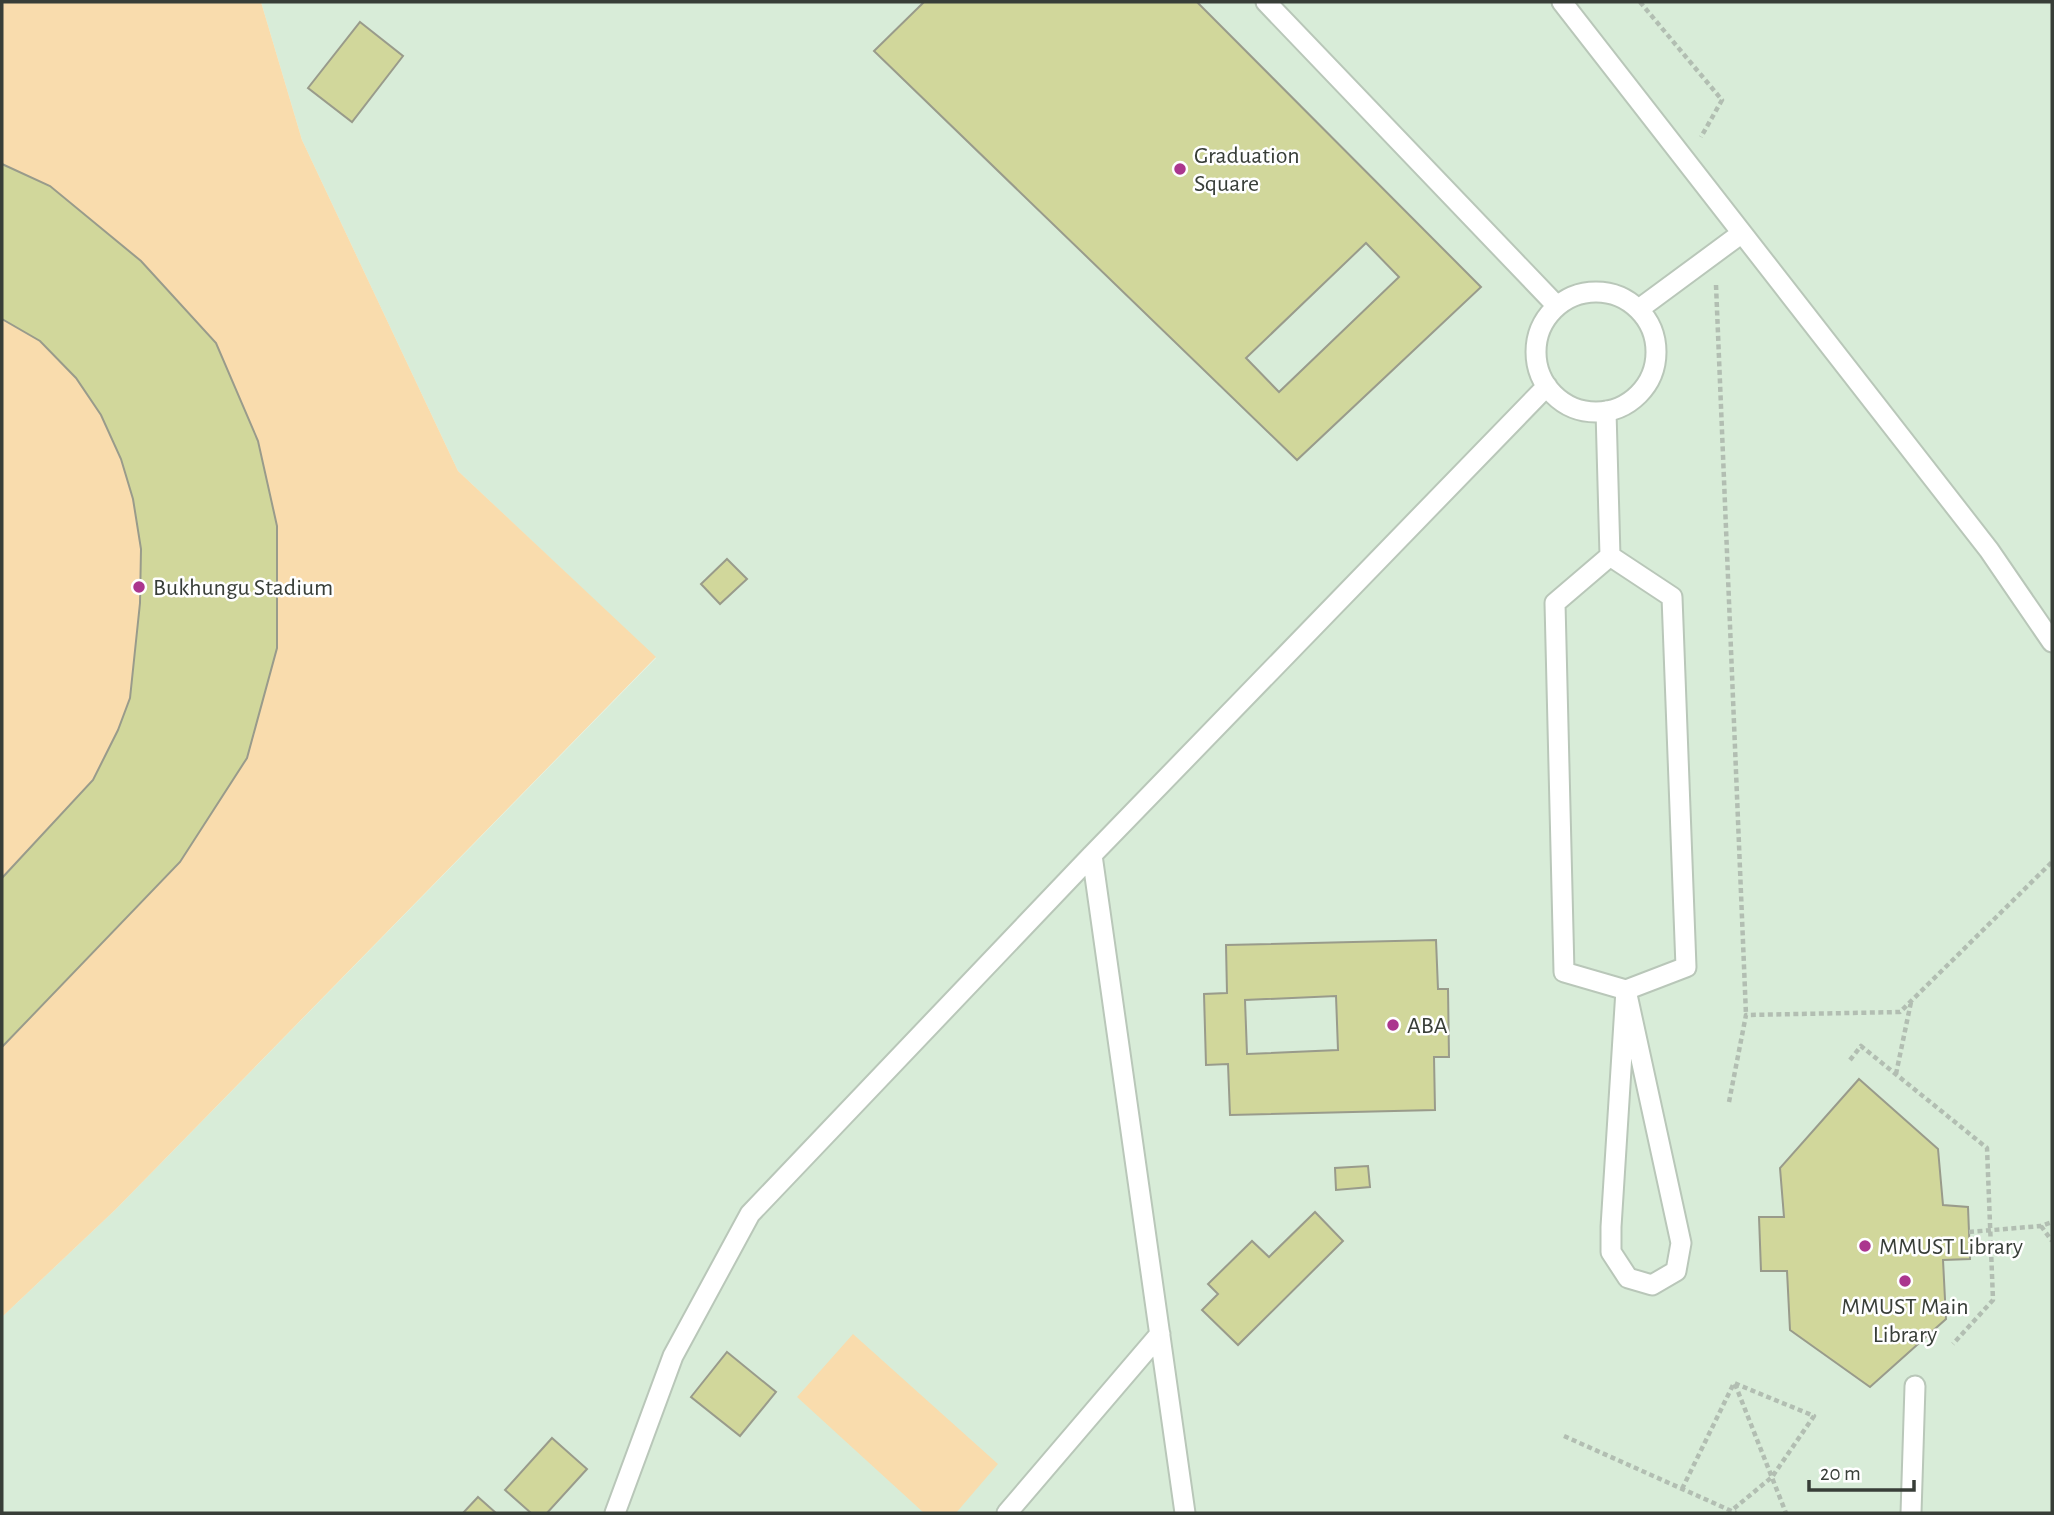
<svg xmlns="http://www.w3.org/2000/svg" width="2054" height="1515" font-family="'Alegreya Sans',sans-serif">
<rect width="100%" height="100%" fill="#e7f5e7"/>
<path fill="#d8ecd8" d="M261,2H2052V1513H2V1317L116,1209L656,658L458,471L302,140Z"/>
<path fill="#f9dcad" d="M2,2H261L302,140L458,471L656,657L116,1209L2,1317Z
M853,1334L998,1464L956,1513H924L797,1397Z"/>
<path fill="#d1d79b" stroke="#999b8b" stroke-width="2" fill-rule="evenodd" d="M924,2H1197L1481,287L1297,460L874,51Z
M360,22L403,56L352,122L308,88Z
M2,164L50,186L141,261L216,343L258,441L277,526V648L247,758L180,862L2,1047V878L93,780L118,730L130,698L140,603L141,549L133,499L121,459L101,415L76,378L40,341L2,319Z
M1366,243L1399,277L1279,392L1246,358Z
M727,559L747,579L720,604L701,584Z
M1436,940L1438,989H1448L1449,1057H1434L1435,1110L1230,1115L1228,1064L1206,1065L1204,994L1227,993L1226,945ZM1336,996L1338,1050L1247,1054L1245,1000Z
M1859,1079L1938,1149L1943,1205L1968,1207L1969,1232L1970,1259L1943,1260L1946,1319L1870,1387L1790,1330L1787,1271H1761L1759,1217H1784L1780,1168Z
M1368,1166L1370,1187L1336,1190L1335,1168Z
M1315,1212L1343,1241L1238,1345L1202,1310L1218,1294L1208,1284L1252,1241L1269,1257Z
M727,1352L776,1392L740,1436L691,1397Z
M552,1438L587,1469L547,1513H531L505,1490Z
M478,1497L496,1513H463Z"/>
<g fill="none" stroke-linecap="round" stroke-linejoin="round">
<g stroke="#b9c7b9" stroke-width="23">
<path id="lane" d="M1266,2L1557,306
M1562,2L1989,550L2052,642
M1536 352a60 60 0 1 1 120 0a60 60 0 1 1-120 0Z
M1639,309L1742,233
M1606,411L1610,556
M1610,556L1672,597L1686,967L1626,990L1564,972L1555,603Z
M1626,990L1681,1243L1676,1271L1652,1285L1628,1278L1611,1252V1227Z
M615,1513L673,1356L750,1214L1092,855
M1007,1513L1160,1334
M1185,1513L1092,855L1547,386
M1911,1513L1915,1386"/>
</g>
<path stroke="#b2beb2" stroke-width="4.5" stroke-dasharray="5 3.5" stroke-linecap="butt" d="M1640,2L1722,100L1701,137
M1716,285L1746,1015
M1850,1060L1861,1046L1987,1148L1993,1300L1953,1344
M1896,1074L1911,1002
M1729,1102L1746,1015L1900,1012L2052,862
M2041,1226L2052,1241
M1969,1232L2041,1226L2052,1222
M1735,1384L1786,1513
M1564,1436L1736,1513
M1682,1489L1734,1383L1814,1416L1772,1477L1731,1511"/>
<use href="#lane" stroke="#fff" stroke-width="19"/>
</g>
<g fill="#ab368e" stroke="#fff" stroke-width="2.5">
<circle cx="1180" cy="169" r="7"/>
<circle cx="139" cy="587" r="7"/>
<circle cx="1393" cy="1025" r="7"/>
<circle cx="1865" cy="1246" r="7"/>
<circle cx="1905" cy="1281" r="7"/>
</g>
<g text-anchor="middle" stroke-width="5" stroke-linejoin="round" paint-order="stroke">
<g font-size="24" fill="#383e38" stroke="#fff" text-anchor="start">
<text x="1194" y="163">Graduation<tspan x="1194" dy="28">Square</tspan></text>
<text x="153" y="595">Bukhungu Stadium</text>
<text x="1407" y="1033">ABA</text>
<text x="1879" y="1254">MMUST Library</text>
<text x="1905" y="1314" text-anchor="middle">MMUST Main<tspan x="1905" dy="28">Library</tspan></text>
</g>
</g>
<rect width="2054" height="1515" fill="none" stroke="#383e38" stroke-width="7"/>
<path d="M1809 1480v10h105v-10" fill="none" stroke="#383e38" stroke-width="3.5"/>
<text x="1820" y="1480" font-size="21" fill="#383e38" stroke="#ffffff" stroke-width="5" paint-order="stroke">20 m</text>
</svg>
